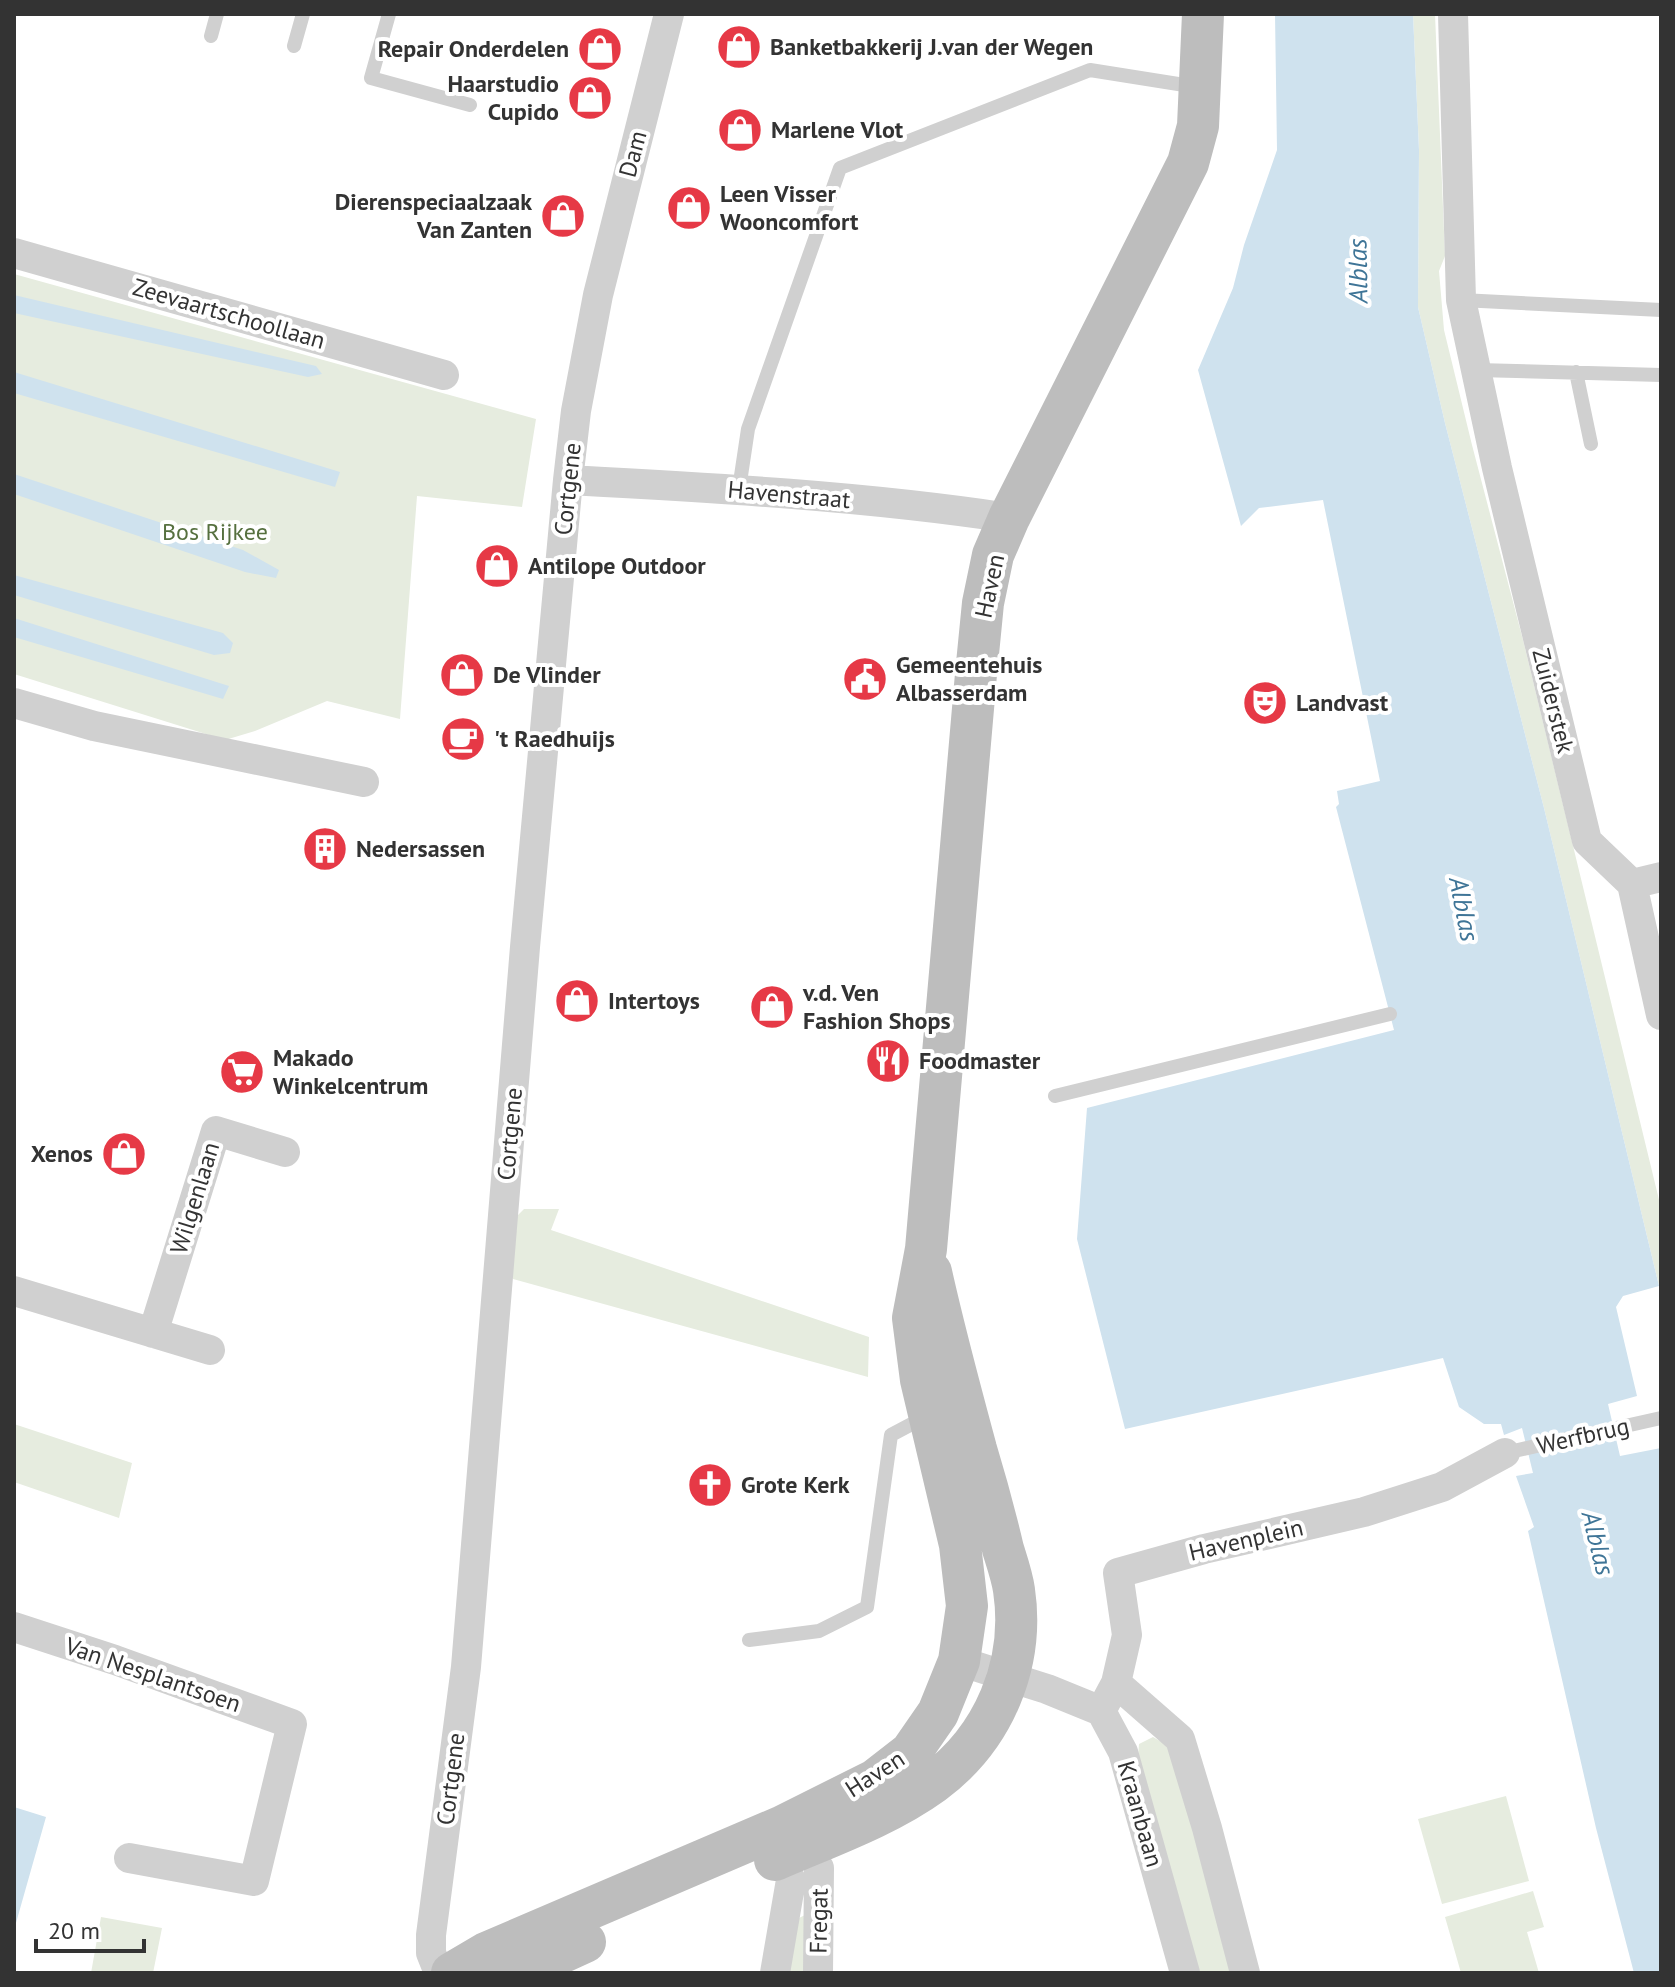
<svg xmlns="http://www.w3.org/2000/svg" width="1675" height="1987" font-family="'PT Sans',sans-serif">
<rect width="100%" height="100%" fill="#fff"/>
<path fill="#e6ecdf" d="M1413,14H1435L1445,256L1439,271L1444,330L1472,445L1523,640L1661,1208V1285L1659,1286L1544,808L1445,423L1418,307L1419,150Z
M14,274L536,419L522,507L417,496L400,719L327,701L255,731L225,740L14,674Z
M524,1209H559L551,1230L869,1337L868,1377L513,1279V1220Z
M14,1424L132,1463L119,1518L14,1482Z
M1153,1737L1167,1745L1181,1784L1232,1973H1199L1138,1756L1139,1744Z
M1506,1796L1529,1881L1442,1904L1418,1819Z
M1533,1891L1544,1927L1527,1932L1539,1973H1461L1445,1917Z
M809,1913L808,1973H782L791,1922Z
M101,1917L162,1928L153,1973H91Z"/>
<path fill="#cfe2ee" d="M1275,14H1413L1419,150L1418,307L1445,423L1544,808L1659,1286L1623,1296L1616,1307L1637,1396L1608,1404L1620,1456L1661,1448V1973H1634L1596,1828L1528,1531L1534,1527L1516,1476L1533,1473L1522,1428L1504,1435L1501,1424H1484L1459,1407L1443,1358L1125,1429L1077,1239L1087,1108L1394,1030L1336,807L1339,804L1337,791L1380,781L1323,500L1259,508L1241,526L1198,370L1233,288L1244,245L1277,150Z
M14,295L316,366L322,374L308,377L14,313Z
M14,372L340,472L335,487L14,393Z
M14,474L243,550L279,570L276,578L245,572L14,494Z
M14,575L223,633L233,643L230,653L214,655L14,595Z
M14,618L229,686L223,699L14,637Z
M14,1807L46,1817L14,1930Z"/>
<g fill="none" stroke-linecap="round" stroke-linejoin="round">
<path stroke="#d0d0d0" stroke-width="14" d="M389,14L371,78L470,105
M211,36L217,14
M294,46L303,14
M1461,300L1661,310
M1477,370L1661,375
M1576,372L1591,444
M739,489L748,429L840,168L1090,70L1197,87
M1055,1096L1390,1014
M1505,1453L1661,1418
M749,1640L819,1631L867,1607L891,1435L925,1417"/>
<path stroke="#d0d0d0" stroke-width="30" d="M1453,14L1461,300L1497,468L1587,841L1632,884L1661,1015
M14,253L444,375
M568,480C715,488 863,496 1009,518
M14,703L94,726L364,782
M1632,884L1661,877
M14,1291L210,1350
M153,1333L216,1131L285,1152
M14,1627L115,1660L292,1724L254,1881L129,1858
M959,1661L1047,1689L1101,1711L1123,1752L1185,1973
M1116,1683L1180,1739L1207,1828L1245,1973
M1101,1711L1116,1683L1127,1635L1118,1573L1204,1549L1364,1512L1442,1487L1505,1453
M439,1973L431,1953V1935L466,1667L525,947L568,480L576,411L598,295L669,14
M775,1973L791,1880
M818,1973L819,1868"/>
<path stroke="#bdbdbd" stroke-width="42" d="M775,1860C828,1837 886,1817 933,1783C994,1738 1025,1664 1014,1590C1012,1576 1007,1562 1003,1549C995,1515 986,1482 976,1449C960,1390 944,1331 931,1272
M452,1973L486,1953L783,1826L875,1780L911,1752L938,1713L959,1661L967,1606L960,1545L921,1380L913,1318L926,1249L976,674L983,603L993,555L1009,518L1188,163L1198,126L1203,14
M517,1973L585,1942"/>
</g>
<defs>
<g id="shop-disc" transform="scale(2.3)"><circle r="9.5" fill="#e63946" stroke="#fff"/><path d="M-5-2.5h2.3a2.7 3.5 0 0 1 5.4 0H5L5.5 6h-11ZM-1.5-2.5h3a1.5 2.3 0 0 0-3 0Z" fill="#fff"/></g>
<g id="civic-disc" transform="scale(2.3)"><circle r="9.5" fill="#e63946" stroke="#fff"/><path d="M-.6-6.5H3V-4.5H.6V-3L4-1V1h2V6H-6V1h2V-1L-.6-3ZM-1.2 2.5V6h2.4V2.5Z" fill="#fff"/></g>
<g id="theatre-disc" transform="scale(2.3)"><circle r="9.5" fill="#e63946" stroke="#fff"/><path d="M-5-5.5Q0-4 5-5.5V0Q5 5 0 6Q-5 5-5 0ZM-3.3-2.5H-1v1.5H-3.3ZM1-2.5H3.3v1.5H1ZM-2.8 1Q0 5.5 2.8 1Z" fill="#fff"/></g>
<g id="cafe-disc" transform="scale(2.3)"><circle r="9.5" fill="#e63946" stroke="#fff"/><path d="M-5.5-4.5H6V0H3Q3 3.5 0 3.5H-2.5Q-5.5 3.5-5.5 0ZM3-3.2v2h1.7v-2ZM-6 4.5H4V6H-6Z" fill="#fff"/></g>
<g id="building-disc" transform="scale(2.3)"><circle r="9.5" fill="#e63946" stroke="#fff"/><path d="M-4-6H4V6H1V3H-1V6H-4ZM-2.5-4.3h1.7v1.8h-1.7ZM.8-4.3h1.7v1.8H.8ZM-2.5-1h1.7V.8h-1.7ZM.8-1h1.7V.8H.8Z" fill="#fff"/></g>
<g id="restaurant-disc" transform="scale(2.3)"><circle r="9.5" fill="#e63946" stroke="#fff"/><path d="M-5-6h1v4h1v-4h1v4h1v-4h1v5L-1.5 .5V6h-2V.5L-5-1ZM5-6V6H3V1.5H1.5Q1.5-4 5-6Z" fill="#fff"/></g>
<g id="supermarket-disc" transform="scale(2.3)"><circle r="9.5" fill="#e63946" stroke="#fff"/><path d="M-6-5.5h2.5l.6 2H6L4.5 2H-2.5L-4.4-4H-6ZM-1.5 3.2a1.3 1.3 0 1 0 .1 0ZM3 3.2a1.3 1.3 0 1 0 .1 0Z" fill="#fff"/></g>
<g id="church-disc" transform="scale(2.3)"><circle r="9.5" fill="#e63946" stroke="#fff"/><path d="M-1.2-6h2.4v3.5h3.3v2.4h-3.3V6h-2.4V-.1h-3.3v-2.4h3.3Z" fill="#fff"/></g>
</defs>
<g fill-rule="evenodd">
<use href="#shop-disc" x="739" y="47"/>
<use href="#shop-disc" x="600" y="49"/>
<use href="#shop-disc" x="590" y="98"/>
<use href="#shop-disc" x="740" y="130"/>
<use href="#shop-disc" x="689" y="208"/>
<use href="#shop-disc" x="563" y="216"/>
<use href="#shop-disc" x="497" y="566"/>
<use href="#shop-disc" x="462" y="675"/>
<use href="#civic-disc" x="865" y="679"/>
<use href="#theatre-disc" x="1265" y="703"/>
<use href="#cafe-disc" x="463" y="739"/>
<use href="#building-disc" x="325" y="849"/>
<use href="#shop-disc" x="577" y="1001"/>
<use href="#shop-disc" x="772" y="1007"/>
<use href="#restaurant-disc" x="888" y="1061"/>
<use href="#supermarket-disc" x="242" y="1072"/>
<use href="#shop-disc" x="124" y="1154"/>
<use href="#church-disc" x="710" y="1485"/>
</g>
<g text-anchor="middle" stroke-width="8" stroke-linejoin="round" paint-order="stroke">
<g font-size="24" font-weight="bold" fill="#333" stroke="#fff" text-anchor="start">
<text x="770" y="55">Banketbakkerij J.van der Wegen</text>
<text x="569" y="57" text-anchor="end">Repair Onderdelen</text>
<text x="559" y="92" text-anchor="end">Haarstudio<tspan x="559" dy="28">Cupido</tspan></text>
<text x="771" y="138">Marlene Vlot</text>
<text x="720" y="202">Leen Visser<tspan x="720" dy="28">Wooncomfort</tspan></text>
<text x="532" y="210" text-anchor="end">Dierenspeciaalzaak<tspan x="532" dy="28">Van Zanten</tspan></text>
<text x="528" y="574">Antilope Outdoor</text>
<text x="896" y="673">Gemeentehuis<tspan x="896" dy="28">Albasserdam</tspan></text>
<text x="493" y="683">De Vlinder</text>
<text x="1296" y="711">Landvast</text>
<text x="494" y="747">'t Raedhuijs</text>
<text x="356" y="857">Nedersassen</text>
<text x="803" y="1001">v.d. Ven<tspan x="803" dy="28">Fashion Shops</tspan></text>
<text x="608" y="1009">Intertoys</text>
<text x="273" y="1066">Makado<tspan x="273" dy="28">Winkelcentrum</tspan></text>
<text x="919" y="1069">Foodmaster</text>
<text x="93" y="1162" text-anchor="end">Xenos</text>
<text x="741" y="1493">Grote Kerk</text>
</g>
<g font-size="24" fill="#333" stroke="#fff">
<text transform="translate(633 154) rotate(-75)" y="8">Dam</text>
<text transform="translate(229 314) rotate(16)" y="8">Zeevaartschoollaan</text>
<text transform="translate(568 489) rotate(-84)" y="8">Cortgene</text>
<text transform="translate(789 495) rotate(5)" y="8">Havenstraat</text>
<text transform="translate(990 586) rotate(-78)" y="8">Haven</text>
<text transform="translate(1553 701) rotate(76)" y="8">Zuiderstek</text>
<text transform="translate(510 1134) rotate(-85)" y="8">Cortgene</text>
<text transform="translate(195 1198) rotate(-73)" y="8">Wilgenlaan</text>
<text transform="translate(1583 1436) rotate(-13)" y="8">Werfbrug</text>
<text transform="translate(1246 1540) rotate(-13)" y="8">Havenplein</text>
<text transform="translate(153 1675) rotate(19)" y="8">Van Nesplantsoen</text>
<text transform="translate(875 1774) rotate(-33)" y="8">Haven</text>
<text transform="translate(451 1779) rotate(-83)" y="8">Cortgene</text>
<text transform="translate(1140 1814) rotate(74)" y="8">Kraanbaan</text>
<text transform="translate(819 1921) rotate(-89)" y="8">Fregat</text>
</g>
<g font-size="24" fill="#56703f" stroke="#fff">
<text x="215" y="540">Bos Rijkee</text>
</g>
<g font-size="26" font-style="italic" fill="#3f7597" stroke="#fff">
<text transform="translate(1358 271) rotate(-91)" y="9">Alblas</text>
<text transform="translate(1464 909) rotate(79)" y="9">Alblas</text>
<text transform="translate(1598 1543) rotate(76)" y="9">Alblas</text>
</g>
</g>
<rect width="1675" height="1987" fill="none" stroke="#333333" stroke-width="32"/>
<path d="M36 1939v12h108v-12" fill="none" stroke="#333333" stroke-width="4"/>
<text x="48" y="1939" font-size="24" fill="#333333" stroke="#ffffff" stroke-width="6" paint-order="stroke">20 m</text>
</svg>
